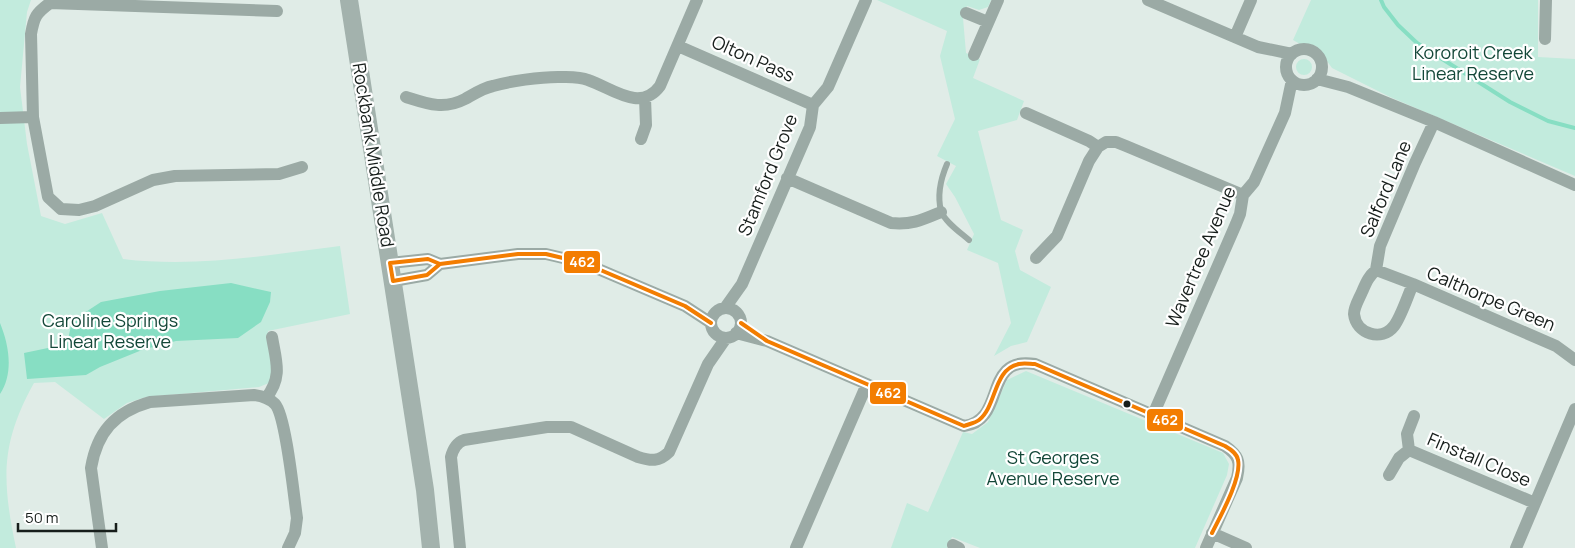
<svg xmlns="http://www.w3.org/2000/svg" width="1575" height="548" font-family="Manrope,sans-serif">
<rect width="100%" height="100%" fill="#e0ece7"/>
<path fill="#c2ebdd" d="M0,0H31L27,12L20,87L27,144L41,216L65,224L102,213L123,259C196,268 268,255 340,246L350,314L268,331L273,376L269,383L259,387L146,397L127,403L104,419L55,382L34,383C0,444 2,481 16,548H0Z
M877,0H991L988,7L979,10L967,6L963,18L966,53L980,59L973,78L1024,101L1017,120L978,131L1001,220L1023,230L1015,251L1020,270L1051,287L1027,342L1011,346L994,356L1011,323L998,263L967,250L974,234L955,197L946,184L956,166L937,156L955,119L940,56L947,31Z
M1311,0H1538V57L1575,59V176L1390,97L1332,68L1316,46L1300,44L1293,40Z
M1296 67a8 8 0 1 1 16 0a8 8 0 1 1-16 0Z
M1026,371L1223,453L1229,464L1227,475L1195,548H980L952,537L947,548H891L907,503L928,512L963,432L972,434L988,422L1007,380Z"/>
<path fill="#87dec3" d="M231,283L271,292L270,302L261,322L238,338L176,341L142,350L100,367L86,375L27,379L24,353L67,344L72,321L101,302L160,291Z
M0,323C9,345 14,373 0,394Z"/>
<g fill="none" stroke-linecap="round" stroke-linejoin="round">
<path stroke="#87dec3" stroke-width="4" d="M1381,0L1384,7L1398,25L1417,43L1510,102L1548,121L1575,128"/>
<path stroke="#9baaa5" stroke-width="6" d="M947,164C941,178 937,195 941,211C944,221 961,233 969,240"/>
<path stroke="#9baaa5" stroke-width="12" d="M1148,0L1258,47L1292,54
M277,11L50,3C36,13 34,17 31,34L33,117L48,197L61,209L79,210L95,206L153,180L175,176L279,174L302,167
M966,13L988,22
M1235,37L1251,0
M1545,39L1546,0
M678,46L813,105
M1286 67a18 18 0 1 1 36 0a18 18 0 1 1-36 0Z
M974,55L998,0
M1317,79L1348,87L1434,122L1575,185
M406,97C428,104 444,110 465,99C474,94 483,88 493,86C510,81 540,77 558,77C568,77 579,76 588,80C612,88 640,113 660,86L697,0
M1026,113L1089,141L1098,147
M0,118L33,117
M641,139L646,125L645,98
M787,178L891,223C912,225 922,220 941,212
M1036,258L1057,236L1089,161L1098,147L1106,142H1116L1126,146L1243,195
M390,263L428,259L440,264L518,254H546L584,263L685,306L711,323
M1376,270L1413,284C1408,295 1401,317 1394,326C1382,342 1356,334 1354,314C1354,307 1359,299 1362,292C1366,283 1368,277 1376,270Z
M1376,270L1380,246L1415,163L1434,122
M393,281L427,275L440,264
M1413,284L1556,346L1575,360
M725,308L742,284L810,127L813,105L828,87L866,0
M711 323a15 15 0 1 1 30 0a15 15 0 1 1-30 0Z
M736,333L767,341L964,426C1007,421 982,355 1035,364L1225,446C1238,455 1241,461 1237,478L1206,548
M266,398C283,377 276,361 272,337
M1153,415L1236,224L1240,214L1243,195L1254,182L1285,113L1292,80
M1409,450L1535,503
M1389,475L1399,458L1409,450L1407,434L1414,416
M1212,533L1246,548
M953,545L959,548
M102,548L91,468C97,432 115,412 150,402L254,395C261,396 269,398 275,404C286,416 294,498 297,518L295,533L288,548
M460,548L451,457C453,449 456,443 464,440L547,427H571L638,457C651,461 659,462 669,452L708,364L726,338
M796,548L867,384
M1516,548L1575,409"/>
<path stroke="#a3b2ad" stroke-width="18" d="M349,0L425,490L431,548"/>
<g stroke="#fff" stroke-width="8">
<path id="bus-1" d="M428,259L440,264L427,275L393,281L390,263Z
M440,264L518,254H546L584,263L685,306L711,323
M741,323L767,341L964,426C969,424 975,423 979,420C997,406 993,369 1019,364C1024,363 1030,364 1035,364L1225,446C1230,449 1237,453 1238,460C1242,478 1220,517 1212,533"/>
</g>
<use href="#bus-1" stroke="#f37d01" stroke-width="4"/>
</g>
<circle fill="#171e1b" stroke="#fff" stroke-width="2" cx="1127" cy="404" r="4.5"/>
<g text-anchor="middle" stroke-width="4.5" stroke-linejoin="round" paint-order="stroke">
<g font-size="18" fill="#134738" stroke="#fff">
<text x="1473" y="59">Kororoit Creek<tspan x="1473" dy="21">Linear Reserve</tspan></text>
<text x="110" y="327">Caroline Springs<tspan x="110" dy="21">Linear Reserve</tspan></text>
<text x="1053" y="464">St Georges<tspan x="1053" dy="21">Avenue Reserve</tspan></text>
</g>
<g font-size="18" fill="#171e1b" stroke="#fff">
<text transform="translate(753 59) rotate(24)" y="6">Olton Pass</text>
<text transform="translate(373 155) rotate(81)" y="6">Rockbank Middle Road</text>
<text transform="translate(768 175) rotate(-68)" y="6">Stamford Grove</text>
<text transform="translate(1386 189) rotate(-67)" y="6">Salford Lane</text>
<text transform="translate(1201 257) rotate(-67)" y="6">Wavertree Avenue</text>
<text transform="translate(1491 299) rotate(23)" y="6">Calthorpe Green</text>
<text transform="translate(1479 460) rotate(23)" y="6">Finstall Close</text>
</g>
</g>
<g stroke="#fff" stroke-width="2">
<rect x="563" y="250" width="38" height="24" rx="5" fill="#f37d01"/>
<rect x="869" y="381" width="38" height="24" rx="5" fill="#f37d01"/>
<rect x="1146" y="408" width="38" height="24" rx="5" fill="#f37d01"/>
</g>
<g font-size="14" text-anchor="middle" font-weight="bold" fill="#fff">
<text x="582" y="267">462</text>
<text x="888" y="398">462</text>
<text x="1165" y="425">462</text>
</g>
<path d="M18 523v8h98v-8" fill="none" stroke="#171e1b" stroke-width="2.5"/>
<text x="25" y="523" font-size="15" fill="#171e1b" stroke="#ffffff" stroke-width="4" paint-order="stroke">50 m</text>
</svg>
